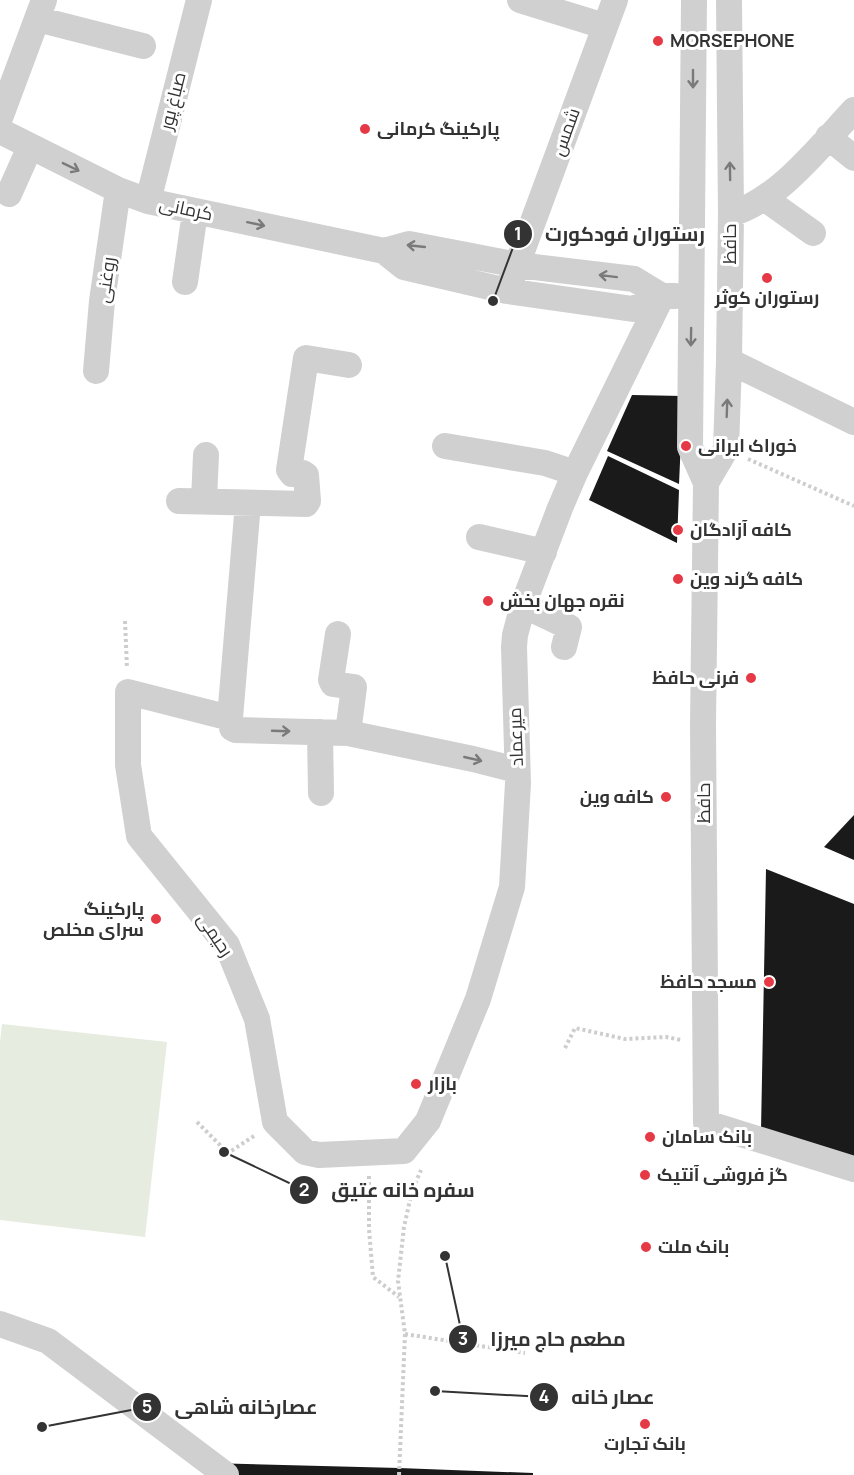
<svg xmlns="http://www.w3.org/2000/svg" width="854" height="1475" font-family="Manrope,Cairo,sans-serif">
<rect width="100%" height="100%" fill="#fff"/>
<path fill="#e6ecdf" d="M2,1024L167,1042L145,1237L0,1220V1042Z"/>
<path fill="#1a1a1a" d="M632,395L683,396L679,484L607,451Z
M608,456L679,490L677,543L589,500Z
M854,815V860L824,847Z
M766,869L854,904V1160L761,1130Z
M208,1463L399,1468L533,1473V1475H208Z"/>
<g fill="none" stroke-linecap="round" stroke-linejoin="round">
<path stroke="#cdcdcd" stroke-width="4" stroke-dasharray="3 3" stroke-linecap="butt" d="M748,459L854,506
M125,621L127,668
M565,1048L575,1028L625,1039L666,1037L681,1040
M197,1122L228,1153L254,1136
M369,1176V1229L373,1277L399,1297
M405,1334L525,1353
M399,1475L405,1334L398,1281L404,1227L412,1191L421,1170"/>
<path stroke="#d0d0d0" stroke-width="26" d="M520,0L604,26
M694,0L690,447L706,483L703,725L706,1123L854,1169
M37,19L143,46
M0,118L44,0
M0,131L118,190L148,201L384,251L404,267L507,291L633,309L662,296
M828,137L854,158
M9,194L30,147
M764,198L813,233
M148,201L199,0
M731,214C779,200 820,146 854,110
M384,251L409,244L518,265L634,279L662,296H675
M511,281L615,0
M185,282L195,212
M729,361L854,422
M96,371L102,301L118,190
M445,446L545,463L575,473
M706,483L726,449L729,361L731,214L729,0
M204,500L206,455
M179,501L306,504L308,501L306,475L303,473L292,474L289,470L306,358L349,365
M248,503L230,718L232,728L236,730L348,733L473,759L517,770
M479,537L544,552
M523,605L569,627L564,647
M338,634L331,680L333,684L354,687L348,733
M230,718L128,692V765L139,836L227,945L257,1019L275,1122L305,1152L319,1155L404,1151L428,1121L478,999L512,887L518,783L514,647L515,635L523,605L560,508L575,473L662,296
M320,732L321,793
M0,1324L48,1341L226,1475"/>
</g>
<defs><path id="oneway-shaft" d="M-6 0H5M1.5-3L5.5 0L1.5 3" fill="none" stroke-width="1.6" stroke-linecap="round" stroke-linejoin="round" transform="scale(1.5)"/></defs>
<g stroke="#7a7a7a">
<use href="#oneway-shaft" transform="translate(693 79) rotate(90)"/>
<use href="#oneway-shaft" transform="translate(71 167) rotate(26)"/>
<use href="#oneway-shaft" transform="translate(730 171) rotate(-91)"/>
<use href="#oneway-shaft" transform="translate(256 224) rotate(12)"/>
<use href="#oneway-shaft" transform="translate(416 246) rotate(-174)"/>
<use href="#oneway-shaft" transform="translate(608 276) rotate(-173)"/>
<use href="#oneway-shaft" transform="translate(691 337) rotate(91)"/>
<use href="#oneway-shaft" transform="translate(727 408) rotate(-88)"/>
<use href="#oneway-shaft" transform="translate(281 731) rotate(2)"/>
<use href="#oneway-shaft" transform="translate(473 759) rotate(13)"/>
</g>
<g fill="#e63946" stroke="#fff" stroke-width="2">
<circle cx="658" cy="41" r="6"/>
<circle cx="365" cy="129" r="6"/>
<circle cx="767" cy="278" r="6"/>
<circle cx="686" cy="446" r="6"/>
<circle cx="678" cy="530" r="6"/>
<circle cx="678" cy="579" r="6"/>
<circle cx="488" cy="601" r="6"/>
<circle cx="751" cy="678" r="6"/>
<circle cx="666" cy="797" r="6"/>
<circle cx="156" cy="919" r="6"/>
<circle cx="769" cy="982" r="6"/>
<circle cx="416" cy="1084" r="6"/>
<circle cx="650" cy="1137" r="6"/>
<circle cx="645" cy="1175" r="6"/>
<circle cx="646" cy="1247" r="6"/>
<circle cx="645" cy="1424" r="6"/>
</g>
<g text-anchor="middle" stroke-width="6" stroke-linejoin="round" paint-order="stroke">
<g font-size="18" font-weight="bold" fill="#333" stroke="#fff" text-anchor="start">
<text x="670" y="47">MORSEPHONE</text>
<text x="377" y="135">پارکینگ کرمانی</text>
<text x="767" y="304" text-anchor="middle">رستوران کوثر</text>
<text x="698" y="452">خوراک ایرانی</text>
<text x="690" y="536">کافه آزادگان</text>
<text x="690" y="585">کافه گرند وین</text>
<text x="500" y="607">نقره جهان بخش</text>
<text x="739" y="684" text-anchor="end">فرنی حافظ</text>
<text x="654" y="803" text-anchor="end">کافه وین</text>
<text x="144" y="915" text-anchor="end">پارکینگ<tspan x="144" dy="21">سرای مخلص</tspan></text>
<text x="757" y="988" text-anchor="end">مسجد حافظ</text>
<text x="428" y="1090">بازار</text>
<text x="662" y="1143">بانک سامان</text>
<text x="657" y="1181">گز فروشی آنتیک</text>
<text x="658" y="1253">بانک ملت</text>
<text x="645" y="1450" text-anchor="middle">بانک تجارت</text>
</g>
<g font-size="18" fill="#333" stroke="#fff">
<text transform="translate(173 101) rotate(-76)" y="6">صباغ پور</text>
<text transform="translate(566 132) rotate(-70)" y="6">شمس</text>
<text transform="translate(186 209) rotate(12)" y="6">کرمانی</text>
<text transform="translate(730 244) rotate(-90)" y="6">حافظ</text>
<text transform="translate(106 280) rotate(-82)" y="6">روغنی</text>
<text transform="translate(516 737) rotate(-92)" y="6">میرعماد</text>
<text transform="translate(704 803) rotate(-90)" y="6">حافظ</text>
<text transform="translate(215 935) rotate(56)" y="6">رحیمی</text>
</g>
</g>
<path fill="none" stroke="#333" stroke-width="2" d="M493 301L518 234M224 1152L304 1190M445 1256L463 1339M435 1391L544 1397M42 1427L147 1407"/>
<g fill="#333" stroke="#fff" stroke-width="2">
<circle cx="493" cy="301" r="6"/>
<circle cx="224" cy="1152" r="6"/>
<circle cx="445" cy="1256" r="6"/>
<circle cx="435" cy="1391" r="6"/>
<circle cx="42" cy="1427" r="6"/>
<circle cx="518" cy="234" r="15"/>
<circle cx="304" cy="1190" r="15"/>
<circle cx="463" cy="1339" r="15"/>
<circle cx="544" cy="1397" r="15"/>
<circle cx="147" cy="1407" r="15"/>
</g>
<g font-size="18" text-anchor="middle" font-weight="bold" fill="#fff">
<text x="518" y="240">1</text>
<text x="304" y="1196">2</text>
<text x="463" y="1345">3</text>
<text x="544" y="1403">4</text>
<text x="147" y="1413">5</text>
</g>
<g font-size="20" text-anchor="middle" font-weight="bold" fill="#333" stroke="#fff" stroke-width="6" stroke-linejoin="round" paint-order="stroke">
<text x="625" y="241">رستوران فودکورت</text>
<text x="403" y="1197">سفره خانه عتیق</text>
<text x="558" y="1346">مطعم حاج ميرزا</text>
<text x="613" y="1404">عصار خانه</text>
<text x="246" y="1414">عصارخانه شاهی</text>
</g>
</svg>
